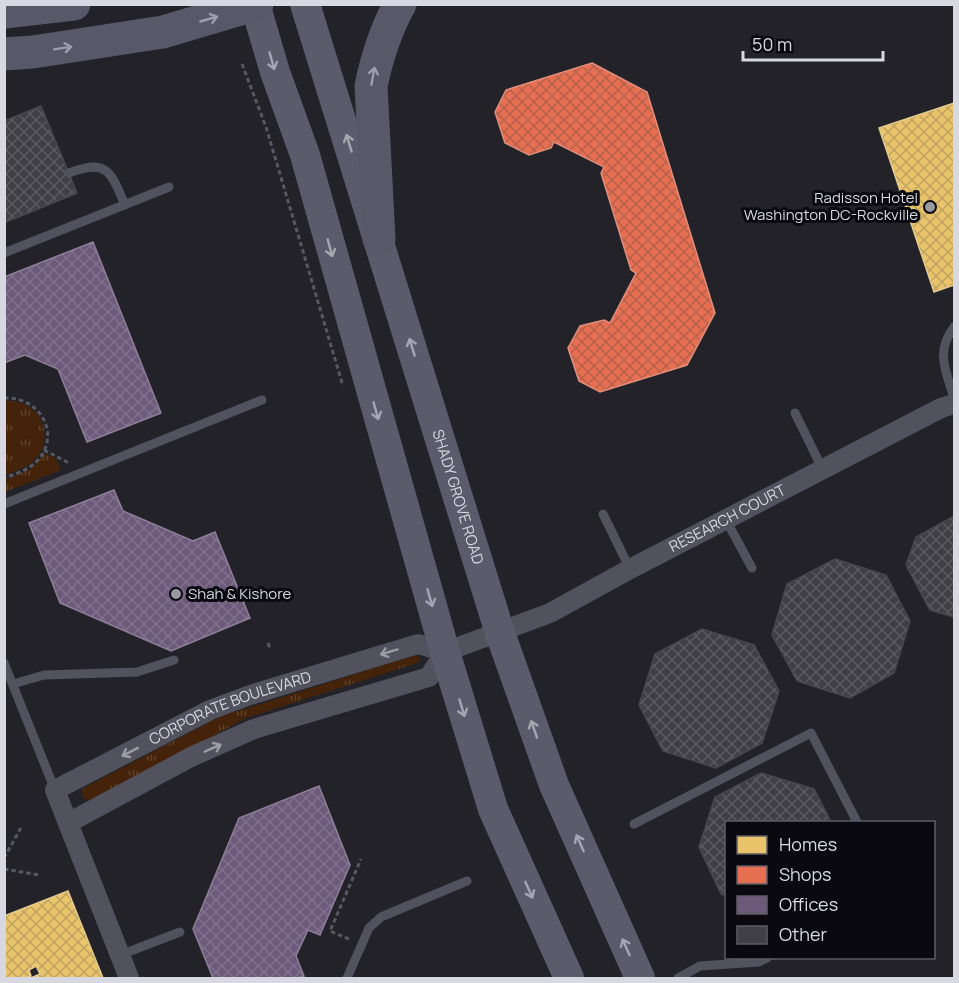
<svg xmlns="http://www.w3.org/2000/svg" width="959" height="983" font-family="Manrope,sans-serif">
<defs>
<pattern id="grass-tufts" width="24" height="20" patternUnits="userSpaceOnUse" patternTransform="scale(1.5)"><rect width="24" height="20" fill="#45230a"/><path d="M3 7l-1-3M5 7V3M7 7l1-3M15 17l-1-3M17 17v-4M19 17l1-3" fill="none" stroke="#5f422d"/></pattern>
<pattern id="homes-cross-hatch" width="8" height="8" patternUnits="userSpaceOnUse" patternTransform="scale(1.5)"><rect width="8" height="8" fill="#e9c46a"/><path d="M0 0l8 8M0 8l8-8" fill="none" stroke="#bfa360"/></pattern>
<pattern id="shops-cross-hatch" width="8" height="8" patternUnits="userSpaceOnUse" patternTransform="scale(1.5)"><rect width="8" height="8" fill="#e76f51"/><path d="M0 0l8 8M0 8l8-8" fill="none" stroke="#b5614d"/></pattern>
<pattern id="offices-cross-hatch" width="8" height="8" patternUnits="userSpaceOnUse" patternTransform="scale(1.5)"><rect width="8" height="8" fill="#6d597a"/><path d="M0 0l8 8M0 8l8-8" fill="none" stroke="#81708d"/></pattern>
<pattern id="building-cross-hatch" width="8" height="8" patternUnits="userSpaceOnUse" patternTransform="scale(1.5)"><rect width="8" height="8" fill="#3f3f45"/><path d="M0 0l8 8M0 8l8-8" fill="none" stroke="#5a5a60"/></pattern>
</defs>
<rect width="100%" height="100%" fill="#222228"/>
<path fill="url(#grass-tufts)" d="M4,401C36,397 57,432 37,457C29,467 16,471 5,475Z
M45,453L56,459L61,470L5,492V480L32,468Z
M416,655L420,658V661L417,663L246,718L93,800L84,799L81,792L84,788L219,717Z"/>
<path fill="url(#homes-cross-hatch)" stroke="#e4ca8e" stroke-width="1.5" d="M954,103V285L934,292L879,128Z
M68,891L103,978H34L33,977L40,974L36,966L29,970L31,976L25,978H4V916Z"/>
<path fill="url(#shops-cross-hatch)" stroke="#e28e7c" stroke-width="1.5" d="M592,63L647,92L715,313L687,365L600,392L579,381L568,348L580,326L604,320L610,323L636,273L631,270L601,173L604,167L554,142L551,148L529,155L505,143L495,112L506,90Z"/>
<path fill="url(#offices-cross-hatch)" stroke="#8d7f99" stroke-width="1.5" d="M93,242L161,413L87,442L58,369L25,355L4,363V277Z
M114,490L123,511L193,541L215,532L250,618L171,651L60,603L29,523Z
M319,786L350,865L320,935L308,930L296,956L304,976L297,978H213L193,929L239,818Z"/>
<path fill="url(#building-cross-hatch)" stroke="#47474d" stroke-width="1.5" d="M41,106L77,193L4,223V121Z
M954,516V617L930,610L906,565L916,537Z
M835,559L886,575L910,621L894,673L850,698L797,681L772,635L787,584Z
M702,629L754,645L779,691L762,743L716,768L663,751L639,705L655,654Z
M761,773L814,789L831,822H726V896L721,894L699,847L715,797Z"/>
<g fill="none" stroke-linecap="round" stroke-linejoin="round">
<path stroke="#585863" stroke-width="3" stroke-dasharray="4.5 3" stroke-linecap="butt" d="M242,64L266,127L343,386
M4,398C38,396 62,432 38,460C29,470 16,474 4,478
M44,450L69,463
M268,643L270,649
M4,858L22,826
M4,869L39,875
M349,939L330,931L361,859"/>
<path stroke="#52525f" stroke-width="9" d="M69,173C107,158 111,172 125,205
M4,253L169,187
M954,327C935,352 946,371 954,398
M795,413L822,468
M4,504L262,400
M603,514L630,569
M726,520L752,568
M4,663L55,790
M13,684L44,675L137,672L174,660
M634,824L811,733L857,822
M120,955L180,932
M347,978L369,928L381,917L467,881
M678,978L700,966L759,962L767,958"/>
<g stroke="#52525f" stroke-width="20">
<path d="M68,823L191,757L254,729L429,677L445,652"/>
<path id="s1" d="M129,978L55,790L210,710L250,695L418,644L445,652L550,613L630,569L941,408L954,404"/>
</g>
<g stroke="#5b5b6c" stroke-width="30">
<path d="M255,4L275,72L305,155L445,652L493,809L569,978"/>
<path id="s2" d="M305,4L500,633L554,785L640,978"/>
</g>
<path stroke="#585869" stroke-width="33" d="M4,12L74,4
M4,54L33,52L163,32L257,4
M379,239L371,86C377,57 385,31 400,4"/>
</g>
<defs><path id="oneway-shaft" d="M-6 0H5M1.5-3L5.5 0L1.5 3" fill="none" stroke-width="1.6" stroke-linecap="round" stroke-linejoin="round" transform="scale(1.5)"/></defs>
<g stroke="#9e9eac">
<use href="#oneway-shaft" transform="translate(209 19) rotate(-16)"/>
<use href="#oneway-shaft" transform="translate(63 48) rotate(-9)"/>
<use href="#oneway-shaft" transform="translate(373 76) rotate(-80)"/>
</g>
<g stroke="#a6a6b3">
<use href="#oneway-shaft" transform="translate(272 61) rotate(74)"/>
<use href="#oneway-shaft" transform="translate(349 143) rotate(-107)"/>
<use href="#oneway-shaft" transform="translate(330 248) rotate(75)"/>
<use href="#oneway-shaft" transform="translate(412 347) rotate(-107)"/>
<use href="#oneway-shaft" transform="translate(376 411) rotate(74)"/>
<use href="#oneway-shaft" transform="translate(430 598) rotate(74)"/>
<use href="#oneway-shaft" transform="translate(462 708) rotate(73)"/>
<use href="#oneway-shaft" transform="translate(534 729) rotate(-109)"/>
<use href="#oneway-shaft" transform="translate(580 843) rotate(-114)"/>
<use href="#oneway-shaft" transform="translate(529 890) rotate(66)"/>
<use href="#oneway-shaft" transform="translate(626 947) rotate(-114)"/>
</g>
<g stroke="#9c9ca7">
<use href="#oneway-shaft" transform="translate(389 652) rotate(163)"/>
<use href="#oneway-shaft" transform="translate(213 748) rotate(-24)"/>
<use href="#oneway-shaft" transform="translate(130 752) rotate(153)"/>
</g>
<g fill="#9898a1" stroke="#09090f" stroke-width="2">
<circle cx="930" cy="207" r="6"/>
<circle cx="176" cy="594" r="6"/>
</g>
<g text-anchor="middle" stroke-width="6" stroke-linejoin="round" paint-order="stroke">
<g font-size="15" fill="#d8d8e2" stroke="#09090f" text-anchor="end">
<text x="918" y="203">Radisson Hotel<tspan x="918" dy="17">Washington DC-Rockville</tspan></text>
<text x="188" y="599" text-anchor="start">Shah &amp; Kishore</text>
</g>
<g font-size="15" fill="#d8d8e2" stroke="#09090f">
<text dy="5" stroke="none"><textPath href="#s2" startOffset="516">SHADY GROVE ROAD</textPath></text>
<text dy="5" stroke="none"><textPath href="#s1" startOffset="936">RESEARCH COURT</textPath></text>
<text dy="5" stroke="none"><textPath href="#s1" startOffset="396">CORPORATE BOULEVARD</textPath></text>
</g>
</g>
<rect width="959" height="983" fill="none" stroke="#d8d8e2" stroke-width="12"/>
<rect x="725" y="821" width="210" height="138" fill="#09090f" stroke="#5c5c63" stroke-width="1.5"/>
<rect x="737" y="836" width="30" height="18" fill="#e9c46a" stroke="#5c5c63" stroke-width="1.5"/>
<text x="779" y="851" font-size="18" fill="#d8d8e2">Homes</text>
<rect x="737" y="866" width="30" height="18" fill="#e76f51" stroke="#5c5c63" stroke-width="1.5"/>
<text x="779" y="881" font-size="18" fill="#d8d8e2">Shops</text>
<rect x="737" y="896" width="30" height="18" fill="#6d597a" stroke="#5c5c63" stroke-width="1.5"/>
<text x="779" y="911" font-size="18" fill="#d8d8e2">Offices</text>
<rect x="737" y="926" width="30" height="18" fill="#3f3f45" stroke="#5c5c63" stroke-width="1.5"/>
<text x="779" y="941" font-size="18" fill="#d8d8e2">Other</text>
<path d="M743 51v9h140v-9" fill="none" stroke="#d8d8e2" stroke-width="3"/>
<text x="752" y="51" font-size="18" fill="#d8d8e2" stroke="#09090f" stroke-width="4.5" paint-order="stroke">50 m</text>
</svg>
